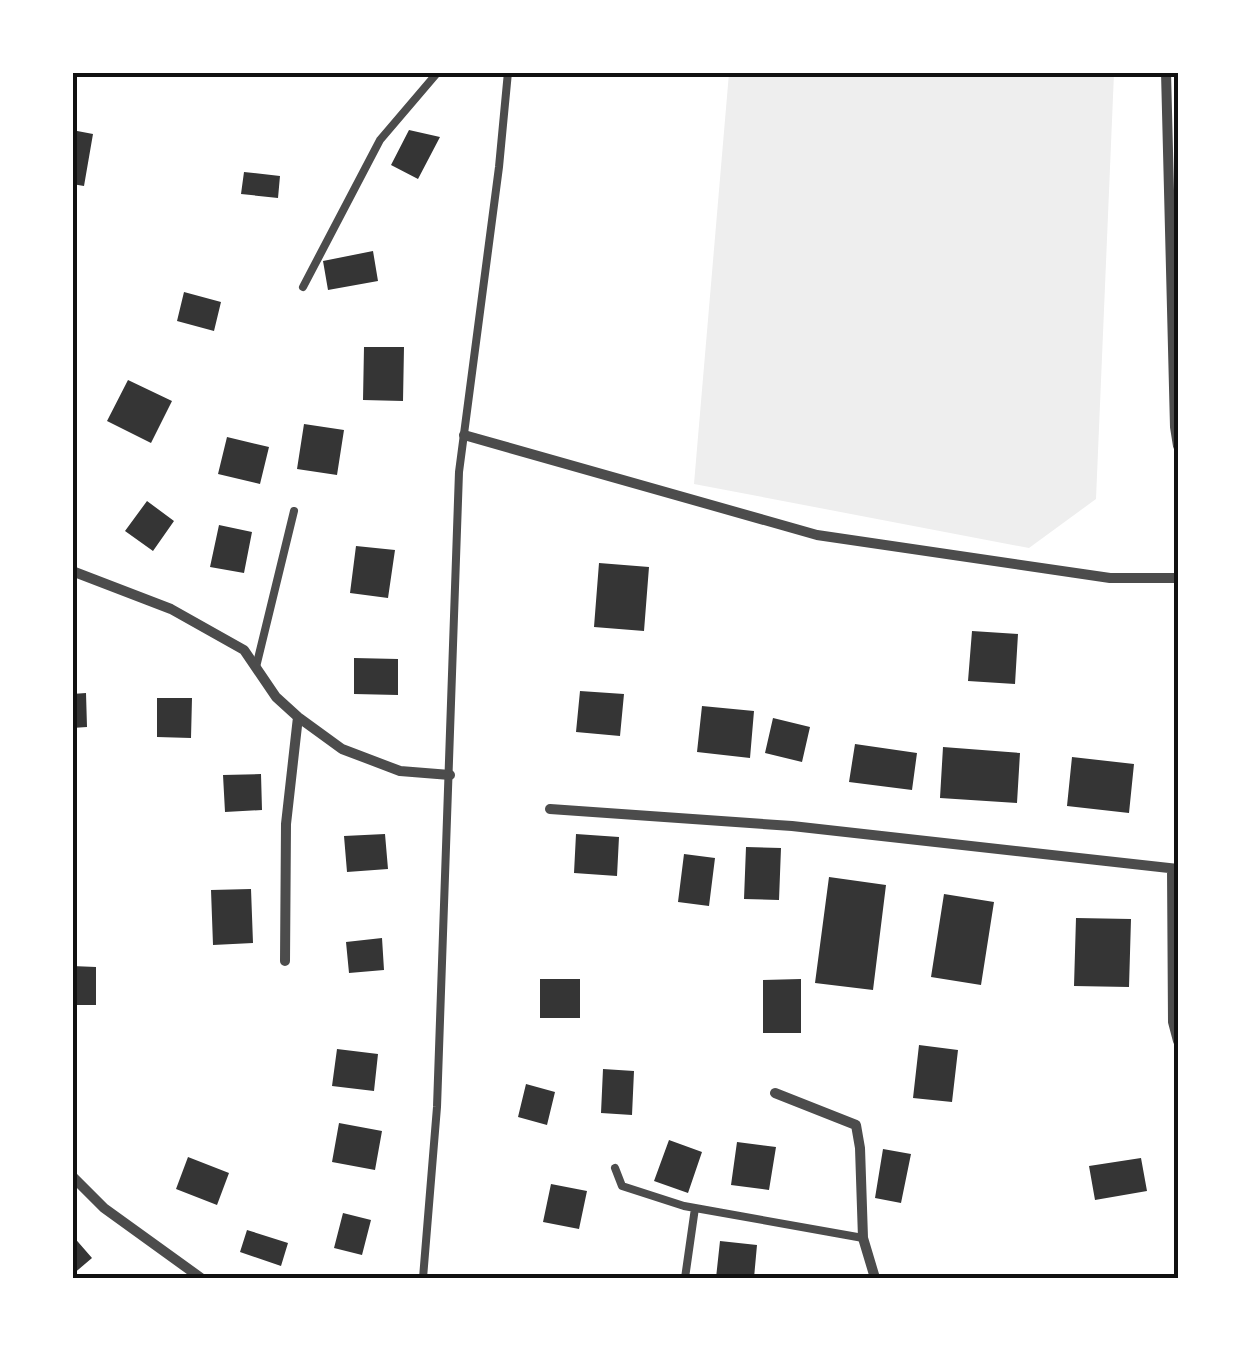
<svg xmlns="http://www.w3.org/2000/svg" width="1251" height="1351" font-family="'Golos Text',sans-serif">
<rect width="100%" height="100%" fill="#fff"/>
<path fill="#eee" d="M729,73H1114L1096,499L1029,548L694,484Z"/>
<path fill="#353535" d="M72,130L93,134L84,186L72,184Z
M409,130L440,137L418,179L391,165Z
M244,172L280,176L278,198L241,194Z
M373,251L378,281L328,290L323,261Z
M184,292L221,302L214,331L177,321Z
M364,347H404L403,401L363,400Z
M128,380L172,401L151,443L107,421Z
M304,424L344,430L337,475L297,469Z
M227,437L269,447L260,484L218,474Z
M147,501L174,521L153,551L125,531Z
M219,525L252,532L244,573L210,567Z
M356,546L395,550L388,598L350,593Z
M599,563L649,567L644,631L594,627Z
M972,631L1018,634L1015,684L968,681Z
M354,658L398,659V695L354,694Z
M580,691L624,694L620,736L576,732Z
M86,693L87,727L72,728V694Z
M157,698H192L191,738L157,737Z
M702,706L754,711L750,758L697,752Z
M773,718L810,727L802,762L765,753Z
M855,744L917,753L912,790L849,782Z
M943,747L1020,753L1017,803L940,798Z
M1072,757L1134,764L1129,813L1067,806Z
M261,774L262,810L225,812L223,775Z
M385,834L388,869L347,872L344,836Z
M576,834L619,837L617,876L574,873Z
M746,847L781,848L779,900L744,899Z
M684,854L715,858L709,906L678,902Z
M829,877L886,885L873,990L815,983Z
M251,889L253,943L213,945L211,890Z
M944,894L994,902L981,985L931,977Z
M1076,918L1131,919L1129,987L1074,986Z
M382,938L384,970L349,973L346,942Z
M72,966L96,967V1005H72Z
M540,979H580V1018H540Z
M801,979V1033H763V980Z
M919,1045L958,1050L952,1102L913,1098Z
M337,1049L378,1054L374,1091L332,1086Z
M603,1069L634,1071L632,1115L601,1113Z
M526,1084L555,1092L547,1125L518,1117Z
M339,1123L382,1131L375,1170L332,1162Z
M669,1140L702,1152L688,1193L654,1181Z
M737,1142L776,1147L769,1190L731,1185Z
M883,1149L911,1154L901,1203L875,1198Z
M188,1157L229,1173L217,1205L176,1189Z
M1141,1158L1147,1191L1095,1200L1089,1166Z
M551,1184L587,1191L579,1229L543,1222Z
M343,1213L371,1220L362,1255L334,1248Z
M247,1230L288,1243L281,1266L240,1252Z
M72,1235L92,1258L72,1275Z
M720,1241L757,1245L754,1278H716Z"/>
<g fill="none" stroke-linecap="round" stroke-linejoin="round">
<path stroke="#4c4c4c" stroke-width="8" d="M303,287L380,140L438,72
M256,667L294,511
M615,1168L622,1186L684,1206L863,1238
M423,1278L437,1107L459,472L499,167L508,72
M685,1278L695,1208"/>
<path stroke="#4c4c4c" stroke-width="10" d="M1166,72L1175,427L1178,446
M464,435L817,535L1110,578H1178
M72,571L171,609L244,650L276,697L298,717L342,749L400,771L450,775
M550,809L792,826L1178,869
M1172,869L1173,1022L1178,1041
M285,961L286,824L298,717
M775,1093L856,1125L860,1148L863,1238L875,1278
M72,1176L104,1208L201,1278"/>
</g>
<rect width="1251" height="1351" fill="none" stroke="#ffffff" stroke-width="150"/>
<rect x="75" y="75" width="1101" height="1201" fill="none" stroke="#111" stroke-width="4"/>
</svg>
